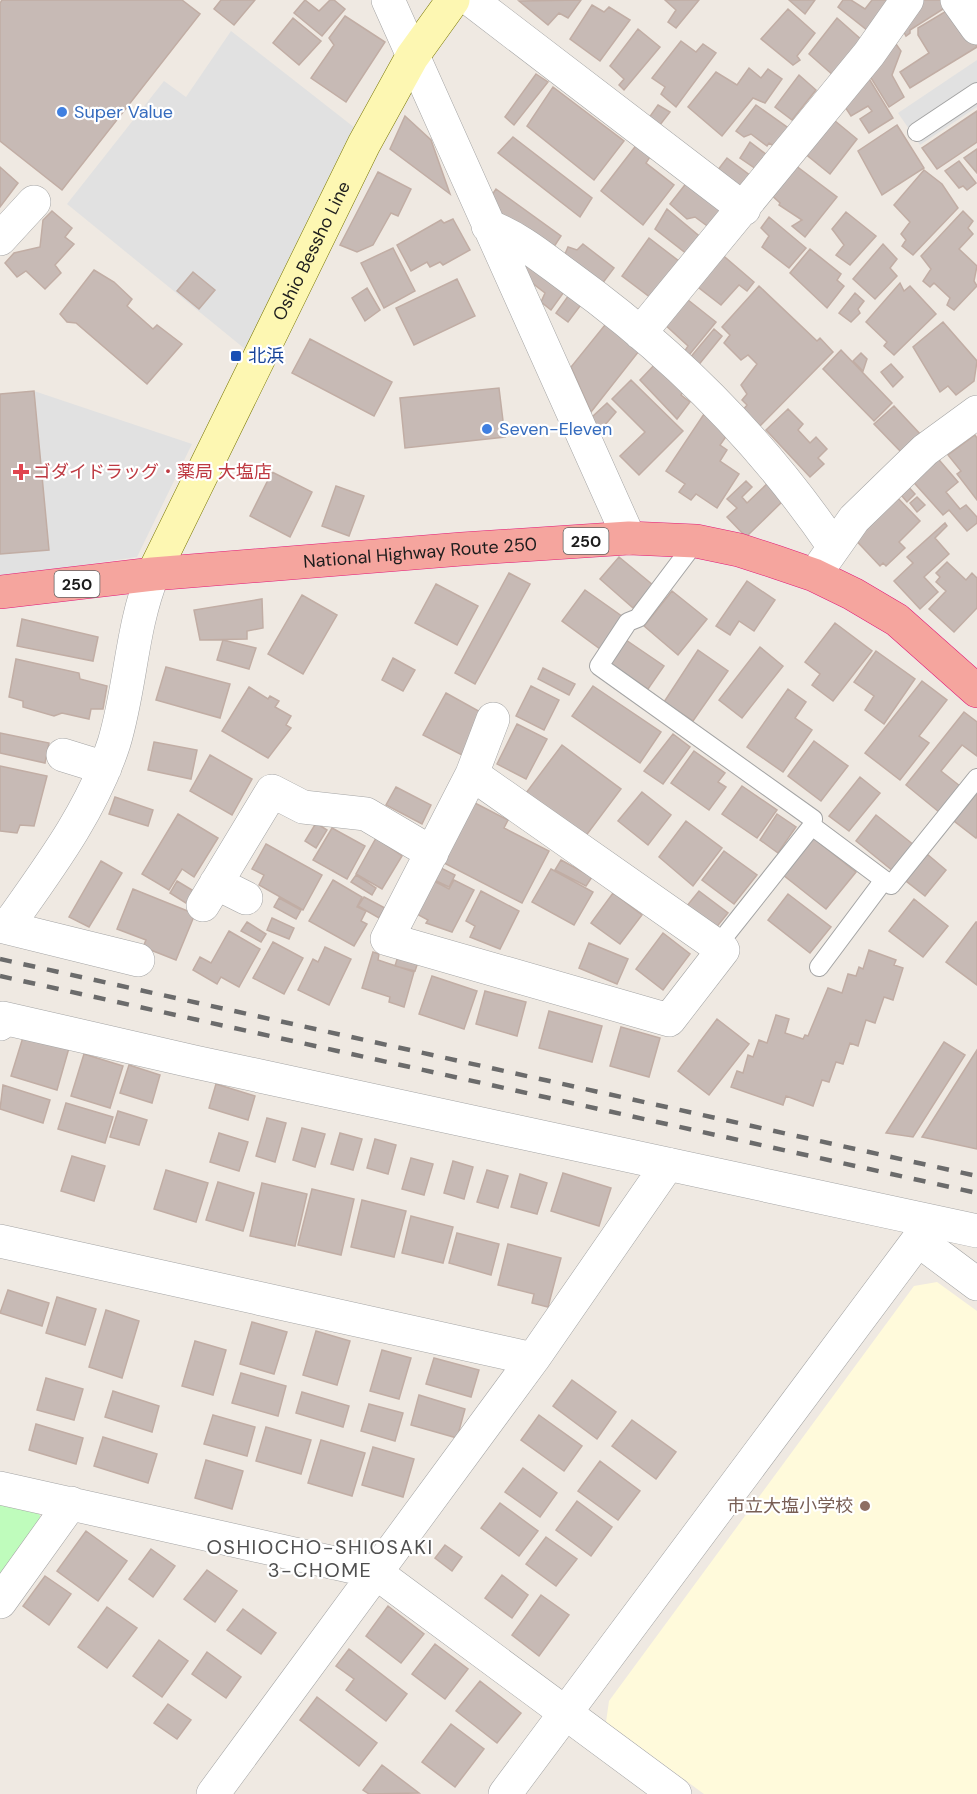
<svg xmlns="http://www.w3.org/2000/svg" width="977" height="1794" font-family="'DM Sans','Noto Sans JP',sans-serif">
<rect width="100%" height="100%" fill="#efe9e2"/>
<path fill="#fffadb" d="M937,1282L977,1311V1794H704L606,1722L609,1701L914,1286Z"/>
<path fill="#bffcbc" d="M0,1500L37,1508L44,1527L0,1586Z"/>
<path fill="#e1e1e1" d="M231,31L355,128L245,349L67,204L164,81L186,97Z
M977,60V107L920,145L898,113Z
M34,391L192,444L137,557L0,577V554L49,549Z"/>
<path fill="#c7bab5" stroke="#c1ada4" stroke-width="1.5" d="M2,0H182L200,14L62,190L0,141V3Z
M221,0H255L234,25L214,9Z
M305,0L319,11L330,0H334L345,9L322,36L294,13Z
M581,0L568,18L559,13L548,25L519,1Z
M665,0H699L676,28L668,22L676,10Z
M789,0H815L805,14Z
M843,0H851L865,9L872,0H889L872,34L838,7Z
M916,0H949L951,4L910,30V33L906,36L897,19Z
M592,5L604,12L609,7L630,20L600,61L570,39Z
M953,7L977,47L910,88L900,72L929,53L918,35V28Z
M788,9L815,33L797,56L800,60L793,65L761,39Z
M345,16L385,42L346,102L311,78L334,45L329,38Z
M293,18L321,41L299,65L273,43Z
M837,18L863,41L834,76L809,54Z
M638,29L660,47L624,90L619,85L624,79L610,66Z
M681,41L696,52L703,44L716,53L676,107L661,94L665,87L652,78Z
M896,44L901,51L892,75L904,97L889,107L866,70Z
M749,68L761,78L768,69L782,79L765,103L753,98L722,136L688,107L716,72L737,85Z
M536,74L548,82L514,125L505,117Z
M799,75L816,90L792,120L775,107Z
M868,77L893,118L869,133L860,119L872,111L868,106L851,116L841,101Z
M553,87L624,141L594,180L527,126Z
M658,105L670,112L656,130L646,122Z
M756,105L794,132L780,150L769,143L767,146L751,134L744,137L736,131Z
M977,111V142L937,169L922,148Z
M405,116L431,140L450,194L390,149Z
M829,116L857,139L830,174L803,152Z
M897,125L924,168L882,195L858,151Z
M513,137L592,198L580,217L498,153Z
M641,139L655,149L646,163L674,185L643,225L601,191Z
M750,142L767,155L756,169L740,158Z
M977,149V173L964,158Z
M727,158L751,176L742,190L717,171Z
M959,161L976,183L967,190L963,186L959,188L945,171Z
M791,162L837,197L805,237L792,226L802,220L779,205L780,203L768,192Z
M0,167L18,183L0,207Z
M924,170L942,184L958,208L913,255L902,246L906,240L901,234L910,222L894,205Z
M378,172L411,189L398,216L391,213L373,245L357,252L340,245Z
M691,177L728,207L710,228L695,217L687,219L670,204Z
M496,189L561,236L550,253L497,216L489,199Z
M667,209L704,240L692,258L655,229Z
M52,211L72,228L65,237L74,244L55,265L61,273L45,289L26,271L17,277L5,263L14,253L40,247L43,220Z
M963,211L973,221L968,228L973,234L959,249L977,266L974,281L977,286L954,310L947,305L950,298L934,283L930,287L923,281L931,269L921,256Z
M846,212L876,236L850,265L836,255L844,245L832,229Z
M769,217L806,248L789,268L762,247L769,236L761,228Z
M453,219L470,250L443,265L440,262L430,267L427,262L411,271L397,245L441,220L444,223Z
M649,238L684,265L655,301L622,276Z
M583,244L614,268L602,284L565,254L568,247L577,250Z
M883,244L897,259L890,268L897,276L875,299L853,279Z
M393,248L415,291L384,308L361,263Z
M810,249L841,274L837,280L844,286L827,308L790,273Z
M719,252L754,282L747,291L739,285L721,305L694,284Z
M529,255L569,285L551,310L541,302L545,293L527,279L521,266Z
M94,270L114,282L132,299L127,306L153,329L157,325L182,344L147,384L76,323L67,322L60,314Z
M193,272L215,290L199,309L177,291Z
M457,279L475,316L414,345L396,308Z
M900,283L904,291L910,286L936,314L894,355L884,346L887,342L866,322Z
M759,286L817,341L820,338L833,352L759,427L743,410L747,405L742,400L747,394L741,385L757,364L748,355L741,360L724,343L730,335L722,327Z
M367,288L380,310L365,321L352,298Z
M571,292L583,302L568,322L556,313Z
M855,293L864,301L858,309L860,313L851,322L839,313Z
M683,296L716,322L685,360L681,357L688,346L663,323Z
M609,320L643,346L591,412L571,367Z
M943,322L977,361L974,381L956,395L948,386L940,392L913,347Z
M714,329L722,336L697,367L689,359Z
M310,339L392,382L374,416L292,373Z
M841,350L892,403L874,421L823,369Z
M861,353L867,359L863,371L853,361Z
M658,361L685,389L681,395L690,402L677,419L640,380Z
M891,364L903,377L893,387L881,372Z
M631,380L683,431L639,475L620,456L645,432L612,399Z
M499,388L505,437L405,448L400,398Z
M34,391L49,550L0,554V394Z
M607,403L616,412L599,432L591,418Z
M894,406L922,436L902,453L874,424Z
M788,409L803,424L798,430L810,443L816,437L827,449L818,458L824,464L810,477L766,430Z
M704,414L730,431L720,445L727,450L720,461L739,474L717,508L696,494L691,500L679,492L685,484L666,471Z
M975,435L977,438V500L957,474L961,471L948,455Z
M934,454L958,482L946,492L960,509L966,505L977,517V523L967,531L949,510L943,515L908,476Z
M272,472L312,492L290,537L250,516Z
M771,480L787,497L746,537L727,517L737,508L727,499L746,481L752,487L742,497L747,503Z
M903,481L915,494L907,502L895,488Z
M336,486L364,496L349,536L322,526Z
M892,492L920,521L899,542L905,548L886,566L883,563L880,566L849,533Z
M917,497L925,505L917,512L910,503Z
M945,523L947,526L935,538L949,554L924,577L938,592L920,609L894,581L913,563L907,557Z
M619,557L653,585L633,608L600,579Z
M947,562L966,580L972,573L977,578V608L954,632L929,609L946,591L936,582L940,577L936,573Z
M509,573L530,584L475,684L455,673Z
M747,581L775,600L754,631L739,621L730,635L716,626Z
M436,584L478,606L457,645L415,623Z
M585,590L623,617L600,649L562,621Z
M672,591L707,619L678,655L644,626Z
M302,595L337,615L303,674L268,654Z
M262,599L263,628L247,631V639L200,640L194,610Z
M22,619L98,637L93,661L17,646Z
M835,623L872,651L833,701L812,685L820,674L805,662Z
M223,640L256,648L249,669L217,660Z
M626,640L664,666L648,689L610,663Z
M760,647L783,666L742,718L719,700Z
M698,650L728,671L693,721L664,702Z
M876,651L915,679L884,724L865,710L874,696L854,682Z
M393,658L415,670L403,691L382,680Z
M16,659L79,673L80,679L107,686L103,709H91L89,719L62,713L54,716L23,707V701L9,697Z
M166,667L230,684L220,718L156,700Z
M543,668L575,684L569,695L538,679Z
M922,681L947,700L919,736L929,743L900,780L865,753Z
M531,686L559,700L544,730L516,716Z
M593,686L661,732L640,763L572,716Z
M249,687L268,699L270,696L279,701L275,707L291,716L286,725L291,728L268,758L222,731Z
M788,689L806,702L795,718L812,730L783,772L747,747Z
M446,693L484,714L462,755L423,735Z
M964,712L977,722V756L962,745L941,771L960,786L939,812L906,785Z
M517,724L547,739L526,779L497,764Z
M0,733L49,743L45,763L0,753Z
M673,734L690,747L663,784L644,771Z
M814,741L848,766L821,801L788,776Z
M154,742L197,750L191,779L148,770Z
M562,745L621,789L582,841L523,797Z
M694,751L725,773L718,782L726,787L709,810L671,783Z
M210,755L252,779L232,815L190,791Z
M0,766L47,776L34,826L20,825L17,833L0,831Z
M860,777L880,793L849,831L829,816Z
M742,786L777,810L757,838L722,814Z
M396,787L431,805L422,824L386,805Z
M977,791V836L976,838L954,821Z
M642,792L671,815L648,845L618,821Z
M115,797L153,810L148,826L109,814Z
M473,802L508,820L504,828L549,851L522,903L442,862Z
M178,814L218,838L194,877L182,869L169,890L142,874Z
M777,814L796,827L778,853L760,840Z
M876,815L914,845L893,871L856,841Z
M686,821L722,848L693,886L659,857Z
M316,823L327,830L316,848L305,841Z
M332,828L365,846L347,879L313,860Z
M376,838L402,856L382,889L356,874Z
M813,838L856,872L826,909L783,875Z
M266,844L322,875L303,910L259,885L264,875L252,869Z
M724,851L757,875L734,904L702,880Z
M927,854L946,870L925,896L906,881Z
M561,860L592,877L586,886L555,870Z
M101,861L122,873L89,927L69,917Z
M437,866L455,875L449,887L430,878Z
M551,869L593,892L574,925L532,902Z
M356,875L376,888L372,895L351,882Z
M333,880L362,897L357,907L366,911L361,921L367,924L354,946L309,921Z
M432,880L449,889L454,880L474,890L452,932L426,923L428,920L415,913Z
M177,881L197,893L189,905L170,893Z
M133,889L195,914L176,960L143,947L146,940L117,929Z
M481,891L519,911L500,949L470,937L475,926L466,921Z
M699,891L728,913L715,929L686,907Z
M613,893L642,915L620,944L591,923Z
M788,894L831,927L810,953L768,920Z
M364,897L385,908L379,918L358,906Z
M279,898L301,910L296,919L274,907Z
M914,899L948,926L923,957L889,931Z
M272,918L294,928L289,939L267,930Z
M247,922L266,934L261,942L241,931Z
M976,922H977V985L946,962Z
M229,931L260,949L239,987L221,977L217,984L193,970L200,957L211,963Z
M663,933L690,954L663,990L636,969Z
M273,942L303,958L284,994L253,978Z
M589,943L628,959L617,984L579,968Z
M325,947L351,959L329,1005L298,990L313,959L318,962Z
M869,950L896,960L894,965L903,968L893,1000L884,997L875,1023L866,1020L858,1046L850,1043L843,1064L836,1062L829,1082L822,1080L813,1106L786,1096L783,1105L731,1087L737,1071L743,1073L748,1055L753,1057L759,1040L767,1043L776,1015L789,1019L785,1033L803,1039L805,1035L808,1036L828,988L842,993L848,974L856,976L859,967L863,969Z
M373,952L379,954L378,960L414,972L404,1007L389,1002L390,997L362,988Z
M398,956L418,962L415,971L395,966Z
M432,976L477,991L464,1029L419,1014Z
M485,991L526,1002L517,1036L476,1024Z
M549,1011L602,1026L592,1062L539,1048Z
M717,1019L749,1044L709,1095L678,1071Z
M621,1027L660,1038L649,1077L610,1066Z
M24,1034L69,1048L57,1090L11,1076Z
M944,1042L965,1055L913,1137L886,1133Z
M977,1050V1149L922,1137Z
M84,1054L123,1066L110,1108L71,1096Z
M129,1065L160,1075L152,1103L120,1093Z
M216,1084L255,1096L248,1120L209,1108Z
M3,1085L50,1100L43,1123L0,1109Z
M66,1103L113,1117L105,1143L58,1129Z
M118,1111L147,1120L139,1145L110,1137Z
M267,1118L286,1123L275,1162L256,1156Z
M302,1128L325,1134L315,1167L293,1160Z
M219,1133L248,1142L239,1171L210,1162Z
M340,1133L362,1139L353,1170L331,1164Z
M375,1139L396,1145L388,1174L367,1168Z
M72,1156L105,1166L94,1201L61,1191Z
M411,1158L433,1164L424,1195L402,1189Z
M453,1161L473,1167L464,1199L444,1193Z
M166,1170L208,1183L196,1222L154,1209Z
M487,1170L508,1176L498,1208L477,1202Z
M563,1173L611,1188L599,1226L551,1211Z
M520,1174L547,1183L537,1214L511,1207Z
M218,1182L254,1193L243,1231L206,1220Z
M262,1183L307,1194L295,1246L250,1236Z
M312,1189L354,1199L341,1255L298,1245Z
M362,1200L406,1211L394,1257L351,1247Z
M411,1216L453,1227L443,1263L402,1253Z
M457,1233L499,1244L491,1275L449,1263Z
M508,1244L561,1258L548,1307L532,1303L534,1294L498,1285Z
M8,1290L49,1303L42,1326L0,1313Z
M57,1297L96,1309L85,1345L46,1333Z
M106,1310L139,1321L122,1378L89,1367Z
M252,1322L287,1332L274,1374L240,1364Z
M316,1331L350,1341L337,1385L303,1375Z
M195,1341L226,1350L213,1395L182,1386Z
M382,1350L411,1358L399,1399L370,1391Z
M434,1358L479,1370L471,1397L426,1384Z
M241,1373L286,1386L278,1416L232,1403Z
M46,1378L83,1389L74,1420L37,1410Z
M572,1380L616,1412L597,1439L553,1406Z
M113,1391L159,1406L152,1432L105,1417Z
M302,1392L349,1406L343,1427L296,1413Z
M419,1395L465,1409L457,1438L411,1425Z
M369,1404L403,1413L395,1441L361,1431Z
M213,1415L255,1427L247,1456L204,1444Z
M539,1415L582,1446L564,1471L521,1440Z
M632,1420L676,1452L656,1479L612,1446Z
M36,1424L83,1438L76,1464L29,1450Z
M266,1427L311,1440L301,1474L256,1461Z
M103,1437L157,1454L148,1483L94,1466Z
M321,1440L365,1453L352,1496L308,1483Z
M373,1447L414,1459L403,1497L362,1485Z
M206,1460L243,1471L232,1509L195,1498Z
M600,1461L640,1491L618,1520L578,1491Z
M523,1468L557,1493L540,1517L505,1492Z
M577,1501L612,1527L591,1556L556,1530Z
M500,1503L538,1531L519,1556L481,1528Z
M86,1531L127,1561L98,1601L57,1571Z
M546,1537L577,1559L556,1586L526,1564Z
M445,1545L462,1557L452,1571L435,1558Z
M151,1549L175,1566L153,1597L129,1579Z
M207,1570L237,1591L215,1622L184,1599Z
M502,1575L528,1595L512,1618L485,1598Z
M45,1576L71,1594L49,1625L23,1606Z
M541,1595L569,1615L539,1656L512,1635Z
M388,1606L424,1634L401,1663L366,1636Z
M107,1607L137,1628L107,1668L78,1647Z
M243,1609L276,1633L261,1654L227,1630Z
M159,1640L188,1661L162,1697L133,1676Z
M435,1644L468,1669L445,1699L412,1674Z
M349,1649L407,1694L386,1721L346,1690L354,1679L336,1666Z
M207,1652L241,1677L226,1698L192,1674Z
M480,1681L521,1713L497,1743L456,1711Z
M317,1697L377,1743L359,1766L300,1720Z
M168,1704L191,1720L177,1739L154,1723Z
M451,1724L484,1749L455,1787L422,1762Z
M382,1765L419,1793L369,1794L363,1790Z"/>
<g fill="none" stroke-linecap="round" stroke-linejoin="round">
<g stroke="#a4a4a4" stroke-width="20">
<path id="service" d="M917,132L977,92
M696,541L638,618L628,622L599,666L813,819L812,826L891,885L977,778
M717,946L812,826
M819,967L884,880"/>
</g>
<g stroke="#a4a4a4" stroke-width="34">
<path id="minor" d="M388,0L629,538
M471,0L744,209
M957,0L977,28
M488,226C518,237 543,258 569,277C673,352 762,441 834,547
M0,239L34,202
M640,333L869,54L907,0
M823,563L854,519L925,450L977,412
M63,755L105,768
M472,774L723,950L669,1020L387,939L472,774L493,719
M216,883L246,898
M203,905L272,791L303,807L366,814L432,853
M0,926L138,960
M7,927C48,869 92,811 114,743C131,687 131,628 153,574
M0,1024L3,1018L195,1062L977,1231
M0,1241L533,1359
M0,1488L375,1572L675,1794
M0,1602L71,1503
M213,1794L533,1359L668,1164"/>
</g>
<g stroke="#a4a4a4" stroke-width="34">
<path id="tertiary" d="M505,1794L918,1240L977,1284"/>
</g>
<g stroke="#787600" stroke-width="34">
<g id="secondary">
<path id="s1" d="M153,574L364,144L412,57L453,0"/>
</g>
</g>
<g stroke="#e21a78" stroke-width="34">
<g id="trunk">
<path id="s2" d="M0,592L153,574L462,549L629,538L696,541L739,550L776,562L814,575L853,594L897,620L977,691"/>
</g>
</g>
<use href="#service" stroke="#fff" stroke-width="18"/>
<use href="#minor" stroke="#fff" stroke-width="33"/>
<use href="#tertiary" stroke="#fff" stroke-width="33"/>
<use href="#secondary" stroke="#fdf7b2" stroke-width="33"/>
<use href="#trunk" stroke="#f5a59e" stroke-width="33"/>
<path stroke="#6b6b6b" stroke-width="4.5" stroke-dasharray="12 12" stroke-linecap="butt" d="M0,959L977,1176
M0,976L977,1193"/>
</g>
<g fill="#3f7fe0" stroke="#fff" stroke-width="2">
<circle cx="62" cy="112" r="6"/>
<circle cx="487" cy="429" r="6"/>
</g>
<rect fill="#1a4fb4" stroke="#fff" stroke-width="2" x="230" y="350" width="12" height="12" rx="3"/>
<path fill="#e0444e" stroke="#fff" stroke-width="2" d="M18 463h6v6h6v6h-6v6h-6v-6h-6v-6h6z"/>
<circle fill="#8d6e63" stroke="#fff" stroke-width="2" cx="865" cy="1506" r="6"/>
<g text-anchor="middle" stroke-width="4.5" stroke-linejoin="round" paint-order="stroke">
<g fill="#fff" stroke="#616161" stroke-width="1.5">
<rect x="563.5" y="528" width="45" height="26" rx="4.5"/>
<rect x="54.5" y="571" width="45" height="26" rx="4.5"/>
</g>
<g font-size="16" font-weight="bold" fill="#1d1d1d">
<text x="586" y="547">250</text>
<text x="77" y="590">250</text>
</g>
<g font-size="18" fill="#366cbe" stroke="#fff" text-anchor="start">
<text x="74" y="118">Super Value</text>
<text x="499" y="435">Seven-Eleven</text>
</g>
<g font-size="18" fill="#1d1d1d" stroke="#fff">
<text dy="6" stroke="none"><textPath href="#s1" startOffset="360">Oshio Bessho Line</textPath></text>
<text dy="6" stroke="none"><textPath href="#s2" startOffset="422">National Highway Route 250</textPath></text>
</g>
<g font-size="18" fill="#164399" stroke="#fff" text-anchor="start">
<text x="248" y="362">北浜</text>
</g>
<g font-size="18" fill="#be3a42" stroke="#fff" text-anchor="start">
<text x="33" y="478">ゴダイドラッグ・薬局 大塩店</text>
</g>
<g font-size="18" fill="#785e54" stroke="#fff" text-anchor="end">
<text x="853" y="1512">市立大塩小学校</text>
</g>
<g font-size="20" letter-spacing="1.5" fill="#505050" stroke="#fff">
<text x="320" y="1554">OSHIOCHO-SHIOSAKI<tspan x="320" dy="23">3-CHOME</tspan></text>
</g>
</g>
</svg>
